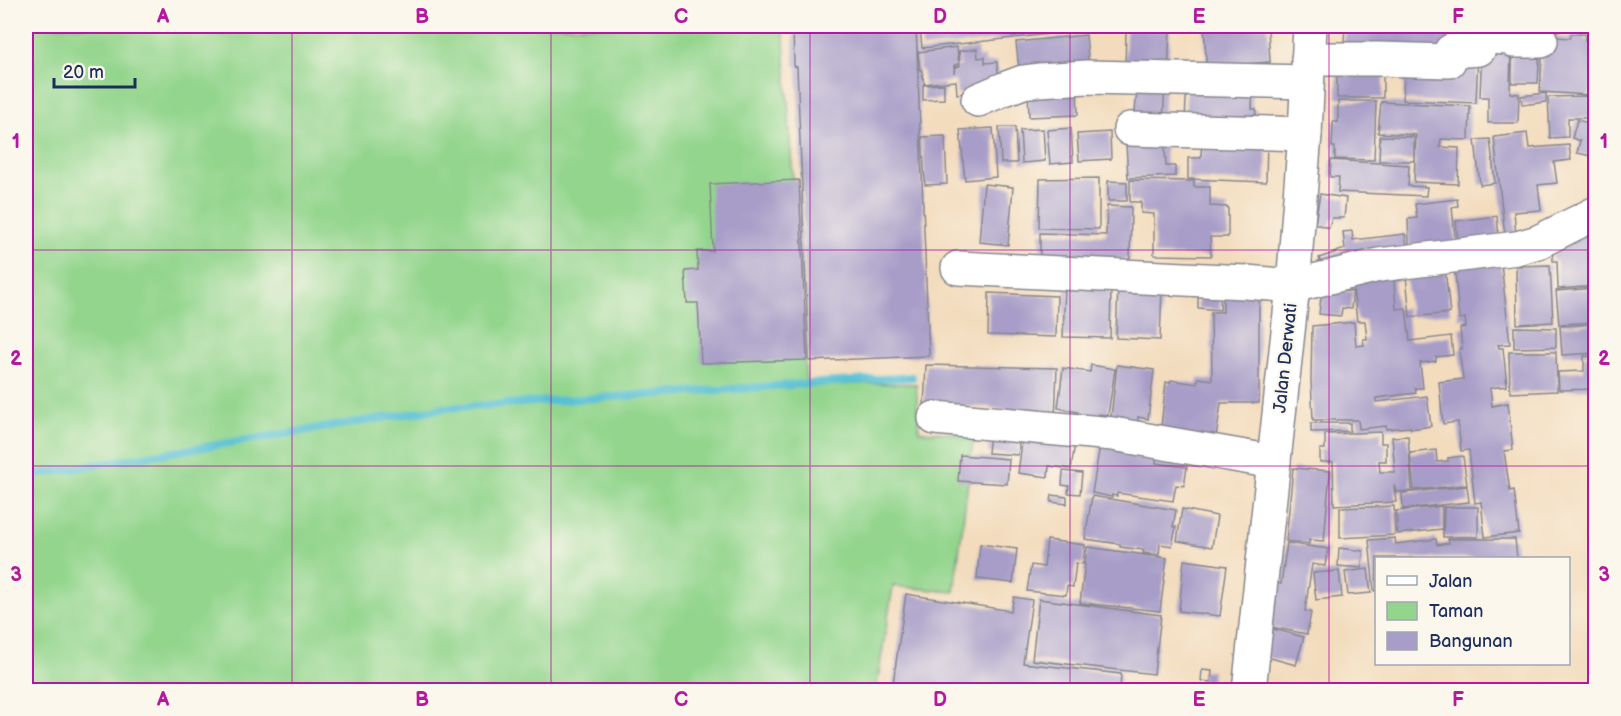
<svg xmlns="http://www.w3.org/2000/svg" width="1621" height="716" font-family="'Balsamiq Sans',sans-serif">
<rect width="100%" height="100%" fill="#fbf7ec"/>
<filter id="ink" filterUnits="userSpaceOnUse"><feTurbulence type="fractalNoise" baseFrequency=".0167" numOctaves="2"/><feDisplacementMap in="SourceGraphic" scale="12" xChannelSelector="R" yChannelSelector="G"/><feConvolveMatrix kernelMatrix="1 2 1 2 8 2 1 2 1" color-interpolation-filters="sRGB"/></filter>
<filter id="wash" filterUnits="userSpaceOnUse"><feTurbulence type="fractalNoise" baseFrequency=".008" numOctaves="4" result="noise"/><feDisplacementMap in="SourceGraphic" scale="24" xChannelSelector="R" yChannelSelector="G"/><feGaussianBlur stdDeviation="1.35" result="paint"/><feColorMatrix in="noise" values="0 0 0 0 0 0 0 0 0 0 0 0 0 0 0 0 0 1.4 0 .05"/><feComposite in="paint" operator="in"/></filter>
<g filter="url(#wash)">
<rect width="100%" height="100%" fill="#f3dcbd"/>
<path fill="#93d58d" stroke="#578276" stroke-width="1.5" d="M26,26H783L806,383L916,384L919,431L974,435L954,592L893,586L876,690H26Z"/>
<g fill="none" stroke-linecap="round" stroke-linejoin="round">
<path stroke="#57c0d4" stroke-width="8" d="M26,476L444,408L912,377"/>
</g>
<g id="blocks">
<path fill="#a79dc8" d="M855,26H916L929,356L809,361L797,67L794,66L793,28Z
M920,26H1114L1115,27L922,48Z
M1204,26H1266L1268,28L1270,62L1233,65L1207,74Z
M1345,26H1511L1478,46L1343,57Z
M1543,26H1570V30L1544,32Z
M1137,27L1170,28L1168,74L1125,71L1126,30H1137Z
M1571,34H1585V40H1595L1593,68H1596V83H1592L1591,95L1540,92L1543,36L1570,38Z
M1086,35L1089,71L1020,77L1016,42Z
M1482,41L1511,42L1510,93L1519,94L1518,123H1488V97H1480Z
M1512,45L1540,46L1538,83H1512Z
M957,47L959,64L954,65V73L955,67L960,66L959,51L977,49L978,58L985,57V63L997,62L999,85L988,90L957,94L956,81L924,84L922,70H920L918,52Z
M1478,53L1476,103L1403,100L1404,69Z
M1383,60V98H1337V63Z
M1138,80H1165L1163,126L1134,123Z
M1187,81L1253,84L1252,109H1256L1255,123L1185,120Z
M944,84V99L923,100V85Z
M1077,87L1078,115L1029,117L1028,89Z
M1546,93V102L1522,105L1521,96Z
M1591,96V118H1568V137L1550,138L1548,97Z
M1338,101H1376L1374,160L1335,159V147H1332L1333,122H1338Z
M1381,102L1470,106L1469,140L1441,139L1440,147L1459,148L1458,184L1414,182L1416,135L1378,133Z
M1577,120L1596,125V157L1577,153L1580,141L1572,138Z
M999,127H1015L1017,163H1001Z
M993,128L996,177L965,180L960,130Z
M1071,128L1073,162L1050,164L1047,130Z
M1043,129L1045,161L1022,163L1020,130Z
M1110,132L1111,159L1079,161L1077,134Z
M1164,132L1166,166H1175V176L1128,178L1126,143Z
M1527,133L1529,148L1569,145L1571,160L1554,162L1557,183L1538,185L1541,210L1514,212L1516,235L1505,236L1494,137Z
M1202,135L1267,138L1266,182L1188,179V158H1201Z
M945,136L947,184L925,185L922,137Z
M1380,136L1414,137V161H1379Z
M1490,139L1495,183L1480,185L1475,140Z
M1331,160L1409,165L1408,186L1427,187L1426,196L1338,192L1339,177H1330Z
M1099,178V229L1039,228L1040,179Z
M799,180L807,360L701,363L698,303H687L685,271L698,270L697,251H713L710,184Z
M1130,180L1194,181V187H1210V206L1228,207V237H1210L1211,256L1154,255V214L1141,213V202H1130Z
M1108,181L1127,182V201H1108Z
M984,184L1013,187L1008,245L979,242Z
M1320,194L1346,198L1344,218H1332L1329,228L1315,224Z
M1457,199L1458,206L1452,207L1456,246H1409L1408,219L1417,218L1415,204Z
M1107,206L1131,207L1130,260L1040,257V233L1106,235Z
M1497,216L1499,239L1458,243L1456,221Z
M1593,228L1596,286L1558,289L1557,261H1553L1552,239Z
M1352,231L1353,240L1405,234L1407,246L1326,275L1319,258L1345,249L1343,232Z
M1500,254L1510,344L1498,345L1499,348H1503L1507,386L1490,388L1492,406L1508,403L1513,450L1504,451L1510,491L1514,490L1519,533L1485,537L1481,502L1475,503L1469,450L1461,451L1458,422L1443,424L1439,382L1463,379L1459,349H1462L1460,328L1466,327L1465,318L1459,319L1454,260Z
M1444,261L1450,313L1410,317L1405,265Z
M1397,264L1401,280L1394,281L1396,309L1406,308L1410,341L1451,336L1453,355L1436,357V361L1420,363L1423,388H1415L1416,393L1376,398V402L1427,396L1431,426L1411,429V427L1386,429V426L1359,429L1358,420H1313L1311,380L1312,326L1354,322L1356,346L1364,345L1363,339H1367L1365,321H1357L1352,280Z
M1550,265L1553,322L1517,324L1516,266Z
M1065,286L1111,288L1110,338L1063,337Z
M1118,286L1162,287L1160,340L1116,338Z
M1198,286L1221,287L1220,310L1198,308Z
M1596,288V322L1559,324L1556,291Z
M1322,289L1353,292L1351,309L1342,308L1341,316L1319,314Z
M989,293L1057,296L1056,337L988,335Z
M1259,294V403H1221L1215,444L1160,436L1166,382L1170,383L1171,380L1197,384L1198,378L1212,380L1211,312H1223V295Z
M1595,324L1596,353L1562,355L1560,326Z
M1514,327L1556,328V347L1514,348Z
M1509,352H1556L1557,391L1510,393Z
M1584,356H1596V389L1559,390L1558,372L1584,371Z
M926,365L1057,368L1055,420L988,407L924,406Z
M1091,365L1115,369L1108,415L1098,414L1097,419L1078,416V412L1058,408L1063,368L1090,372Z
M1117,365L1154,370L1148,419L1138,417L1137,425L1121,423L1122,418L1111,417Z
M1311,423H1350V431L1311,432Z
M990,431L1020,434L1018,455L988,453Z
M1381,432V443H1386V461H1379L1380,472H1395L1392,437L1408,436L1412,491L1396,492L1394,485L1396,502L1334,505L1333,462H1320V449H1325V434Z
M1023,435L1075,443L1071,469L1049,466L1048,477L1018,473Z
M1100,445L1157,455L1156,463L1187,467L1184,486L1176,485L1173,501L1117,493V496L1112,495V497L1092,493Z
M1436,450L1437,462L1448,461V458L1463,456L1467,485L1414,490L1410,453Z
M960,455L1009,459L1007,484L958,481Z
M1293,468L1330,471L1324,541L1309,540V544L1286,541Z
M1063,471L1082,473L1080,494L1068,493L1069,486L1062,485Z
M1467,486L1469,502L1403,509L1402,493Z
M1052,495L1067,497V504L1051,502Z
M1092,496L1176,510L1173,527H1176L1172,546L1160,544L1159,555L1143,553L1144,550L1120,547V544L1085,539Z
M1394,506L1395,535L1340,538V508Z
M1442,506V529L1398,534L1396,511Z
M1444,507H1478V537H1443Z
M1182,509L1217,516L1212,547L1177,541Z
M1395,538L1396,544L1436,539L1437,545L1449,543L1448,539H1515L1517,558H1377L1376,591H1374L1369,540Z
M1047,540L1085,545L1083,564L1076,563L1073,587L1067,586L1066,595L1027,591L1031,565L1044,567Z
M1287,543L1328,549L1325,566L1312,564L1305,611L1311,612L1307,634L1265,626L1273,583L1281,584Z
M980,544L1017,549L1013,583L977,579Z
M1087,547L1167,558L1160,611L1080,603Z
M1339,548L1363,551L1362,568L1338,566Z
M1184,560L1227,566L1220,616L1179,611Z
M1368,569L1371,593L1348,595L1345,572Z
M1339,571L1342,597L1316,600L1313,573Z
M906,594L1011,611L1014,597L1032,600L1023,663L1121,674L1120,690H892Z
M1039,599L1161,615L1154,674L1032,660Z
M1266,627L1304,637L1296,665L1259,655Z
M1202,670L1212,671L1211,682L1201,681Z"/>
</g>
</g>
<g filter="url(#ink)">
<use href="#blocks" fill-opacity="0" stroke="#87868e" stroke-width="1.5"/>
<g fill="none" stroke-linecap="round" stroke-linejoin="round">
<g stroke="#87868e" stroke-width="36">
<path id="minor" d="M1308,59H1378L1449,61L1451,51L1479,49L1483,37L1511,38L1514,41H1541
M978,100L1004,89L1023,82L1039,80L1087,77L1307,82
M1130,129L1305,134
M958,268L1246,282L1293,286L1379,265L1517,248L1538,242L1596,213
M935,418L1113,434L1274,462"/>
</g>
<g stroke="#87868e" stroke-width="36">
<path id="major" d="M1249,690L1293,286L1305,134L1310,26"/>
</g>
<use href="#minor" stroke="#fff" stroke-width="33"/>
<use href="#major" stroke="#fff" stroke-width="33"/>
</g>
</g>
<path fill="none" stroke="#b5179e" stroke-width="1.5" stroke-opacity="0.55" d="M292,26V690M551,26V690M810,26V690M1070,26V690M1329,26V690M26,250H1596M26,466H1596"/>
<g text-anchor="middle" stroke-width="4.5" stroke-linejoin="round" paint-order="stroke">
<g font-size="18" fill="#1b2f5e" stroke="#fbf7ec">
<text transform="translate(1285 358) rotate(-84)" y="6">Jalan Derwati</text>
</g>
</g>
<rect width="1621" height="716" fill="none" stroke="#fbf7ec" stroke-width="66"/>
<rect x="1375" y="557" width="195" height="108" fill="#fbf7ec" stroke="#a1a7b3" stroke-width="1.5"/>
<rect x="1387" y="576" width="30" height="9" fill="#ffffff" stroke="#a1a7b3" stroke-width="1.5"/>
<text x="1429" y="587" font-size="18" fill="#1b2f5e">Jalan</text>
<rect x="1387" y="602" width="30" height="18" fill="#93d58d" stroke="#a1a7b3" stroke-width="1.5"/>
<text x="1429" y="617" font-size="18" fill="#1b2f5e">Taman</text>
<rect x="1387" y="632" width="30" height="18" fill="#a79dc8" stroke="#a1a7b3" stroke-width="1.5"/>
<text x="1429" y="647" font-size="18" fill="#1b2f5e">Bangunan</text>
<path d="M54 78v9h81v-9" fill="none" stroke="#1b2f5e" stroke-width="3"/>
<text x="63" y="78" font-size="18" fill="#1b2f5e" stroke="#fbf7ec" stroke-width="4.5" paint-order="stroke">20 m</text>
<rect x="33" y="33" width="1555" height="650" fill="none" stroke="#b5179e" stroke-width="2"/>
<g font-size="20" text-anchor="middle" font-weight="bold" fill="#b5179e">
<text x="163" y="23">A</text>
<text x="422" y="23">B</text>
<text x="681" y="23">C</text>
<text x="940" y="23">D</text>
<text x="1199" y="23">E</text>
<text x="1458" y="23">F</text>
<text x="16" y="148">1</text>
<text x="1604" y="148">1</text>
<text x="16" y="365">2</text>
<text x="1604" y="365">2</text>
<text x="16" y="581">3</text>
<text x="1604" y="581">3</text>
<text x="163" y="706">A</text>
<text x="422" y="706">B</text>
<text x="681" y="706">C</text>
<text x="940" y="706">D</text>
<text x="1199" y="706">E</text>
<text x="1458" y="706">F</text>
</g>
</svg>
